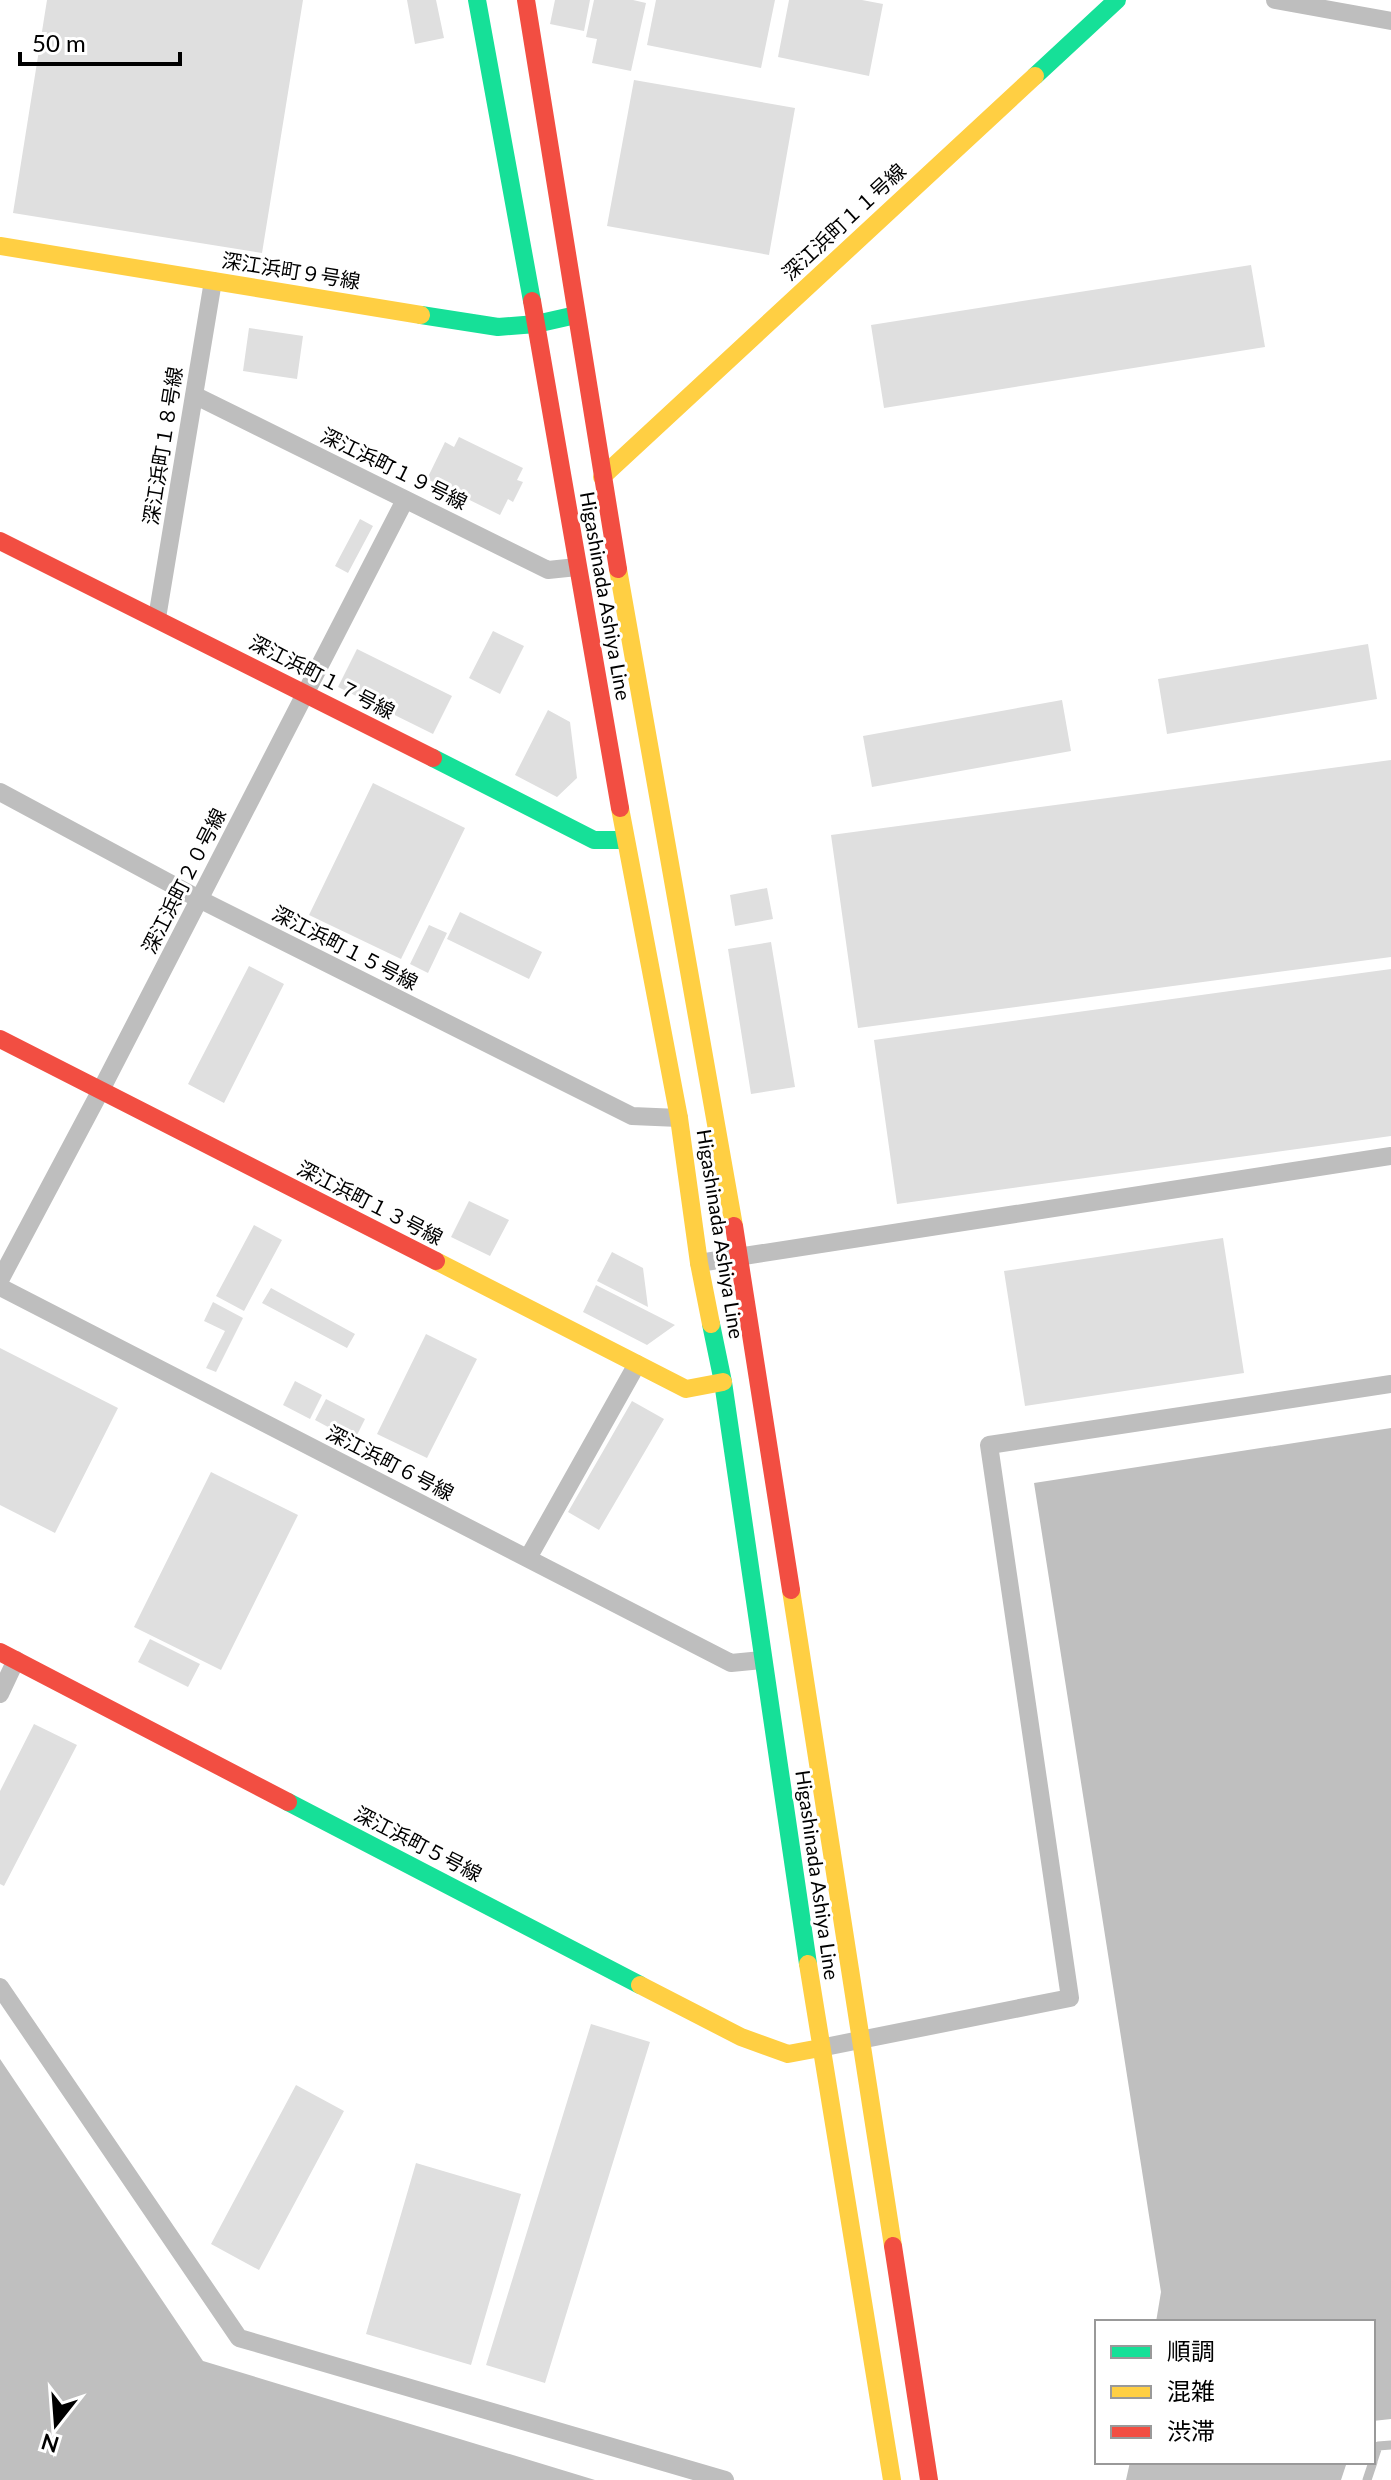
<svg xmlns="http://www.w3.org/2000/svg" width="1391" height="2480" font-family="Lato,'Noto Sans JP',sans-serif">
<rect width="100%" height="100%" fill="#fff"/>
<path fill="#bfbfbf" d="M1391,1428V2419L1373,2421V2322H1156L1161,2292L1034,1483Z
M0,2059L203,2361L595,2480H0Z
M1130,2462H1347L1341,2480H1126Z"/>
<path fill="#dfdfdf" d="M47,0H303L262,253L13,213Z
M407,0H436L444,38L415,44Z
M555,0H590L584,31L550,24Z
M594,0H633L646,3L631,71L592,63L597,39L586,37Z
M656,0H775L761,68L647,45Z
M789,0H862L883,4L869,76L778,57Z
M634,80L795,108L769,255L607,226Z
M1251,265L1265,347L884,408L871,325Z
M249,328L303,336L297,379L243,371Z
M459,437L523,468L517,480L523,482L513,502L508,499L500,515L427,479L445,442L454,447Z
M360,519L373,526L348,573L335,566Z
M493,631L524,646L500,694L469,678Z
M1368,644L1377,699L1167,734L1158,679Z
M357,649L452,696L433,734L338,687Z
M1062,700L1071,751L872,787L863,736Z
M548,710L570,722L577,778L557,797L515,775Z
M1391,760V957L858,1028L831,835Z
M373,783L465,828L401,959L309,915Z
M767,888L773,919L735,926L730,895Z
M460,912L542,952L529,979L447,939Z
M429,925L447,933L428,973L410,964Z
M771,942L795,1087L751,1094L728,949Z
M249,966L284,984L224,1103L188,1084Z
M1391,969V1136L897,1204L874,1040Z
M469,1201L509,1220L490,1256L451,1237Z
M254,1225L282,1240L244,1311L216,1296Z
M1223,1238L1244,1373L1025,1406L1004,1271Z
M612,1252L643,1268L648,1307L597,1281Z
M596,1285L675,1325L647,1345L583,1312Z
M271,1288L355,1334L347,1348L262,1303Z
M213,1302L243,1318L216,1372L206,1368L225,1331L204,1321Z
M426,1334L477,1359L427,1458L377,1434Z
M0,1348L118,1408L55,1533L0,1505Z
M295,1381L322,1395L310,1419L283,1405Z
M326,1399L365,1419L354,1441L315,1420Z
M632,1401L664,1419L599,1530L568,1512Z
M211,1472L298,1515L221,1670L134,1627Z
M150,1639L200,1664L188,1687L138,1662Z
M34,1724L77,1745L4,1886L0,1884V1791Z
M591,2024L650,2042L545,2383L486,2365Z
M296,2085L344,2111L259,2270L211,2244Z
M416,2163L521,2194L471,2365L366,2334Z"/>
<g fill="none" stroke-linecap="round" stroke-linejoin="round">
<path stroke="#bebebe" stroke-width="9" d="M1373,2461L1378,2446L1391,2445
M1367,2480L1373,2462"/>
<path stroke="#bebebe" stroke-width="18" d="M1275,0L1391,21
M194,395L548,570L577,567
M157,618L213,281
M0,792L199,899L632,1116L679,1118
M699,1263L1391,1156
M0,1280L101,1090L405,500
M0,1287L731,1663L762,1660
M528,1558L637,1364
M0,1694L16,1660
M0,1987L239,2338L725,2480
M820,2048L1070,1998L989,1445L1391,1384"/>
<path stroke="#16e098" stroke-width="18" d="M477,0L532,301
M1035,76L1117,0
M421,315L498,327L536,324L576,315
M433,758L594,840H625
M711,1324L723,1382L808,1964
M288,1802L640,1985"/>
<path stroke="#ffcf43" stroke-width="18" d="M0,246L421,315
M602,477L1035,76
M618,569L734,1226
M620,808L679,1118L699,1263L711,1324
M436,1261L686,1389L723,1382
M791,1590L893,2246
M808,1964L892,2480
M640,1985L741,2037L788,2054L820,2048"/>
<path stroke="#f24e42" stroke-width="18" d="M526,0L618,569
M532,301L620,808
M0,541L433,758
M0,1039L436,1261
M734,1226L791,1590
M0,1652L288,1802
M893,2246L929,2480"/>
</g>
<g text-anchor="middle" stroke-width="6" stroke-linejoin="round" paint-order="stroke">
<g font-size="20" fill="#000" stroke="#fff">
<text transform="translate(844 222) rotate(-43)" y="7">深江浜町１１号線</text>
<text transform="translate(291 271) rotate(9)" y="7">深江浜町９号線</text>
<text transform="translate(163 446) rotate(-81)" y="7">深江浜町１８号線</text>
<text transform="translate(394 469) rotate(26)" y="7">深江浜町１９号線</text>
<text transform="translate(605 596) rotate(80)" y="7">Higashinada Ashiya Line</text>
<text transform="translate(322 677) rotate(27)" y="7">深江浜町１７号線</text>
<text transform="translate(184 881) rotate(-63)" y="7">深江浜町２０号線</text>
<text transform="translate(345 948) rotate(27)" y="7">深江浜町１５号線</text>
<text transform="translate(370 1203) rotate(27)" y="7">深江浜町１３号線</text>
<text transform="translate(720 1234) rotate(81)" y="7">Higashinada Ashiya Line</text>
<text transform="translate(390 1463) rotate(27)" y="7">深江浜町６号線</text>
<text transform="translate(418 1844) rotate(27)" y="7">深江浜町５号線</text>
<text transform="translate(817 1875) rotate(82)" y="7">Higashinada Ashiya Line</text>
</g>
</g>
<rect x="1095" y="2320" width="280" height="144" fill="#ffffff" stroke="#999999" stroke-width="2"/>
<rect x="1111" y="2346" width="40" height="12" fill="#16e098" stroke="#999999" stroke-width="2"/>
<text x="1167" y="2360" font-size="24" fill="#000000">順調</text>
<rect x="1111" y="2386" width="40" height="12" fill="#ffcf43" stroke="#999999" stroke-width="2"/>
<text x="1167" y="2400" font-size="24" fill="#000000">混雑</text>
<rect x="1111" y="2426" width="40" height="12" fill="#f24e42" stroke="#999999" stroke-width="2"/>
<text x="1167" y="2440" font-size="24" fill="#000000">渋滞</text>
<g transform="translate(56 2424) rotate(197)" stroke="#ffffff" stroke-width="6" paint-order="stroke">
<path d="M0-6L14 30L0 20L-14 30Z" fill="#000000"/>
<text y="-12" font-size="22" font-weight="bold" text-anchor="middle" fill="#000000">N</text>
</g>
<path d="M20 52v12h160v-12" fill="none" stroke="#000000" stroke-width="4"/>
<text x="32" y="52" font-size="24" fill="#000000" stroke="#ffffff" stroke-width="6" paint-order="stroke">50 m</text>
</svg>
